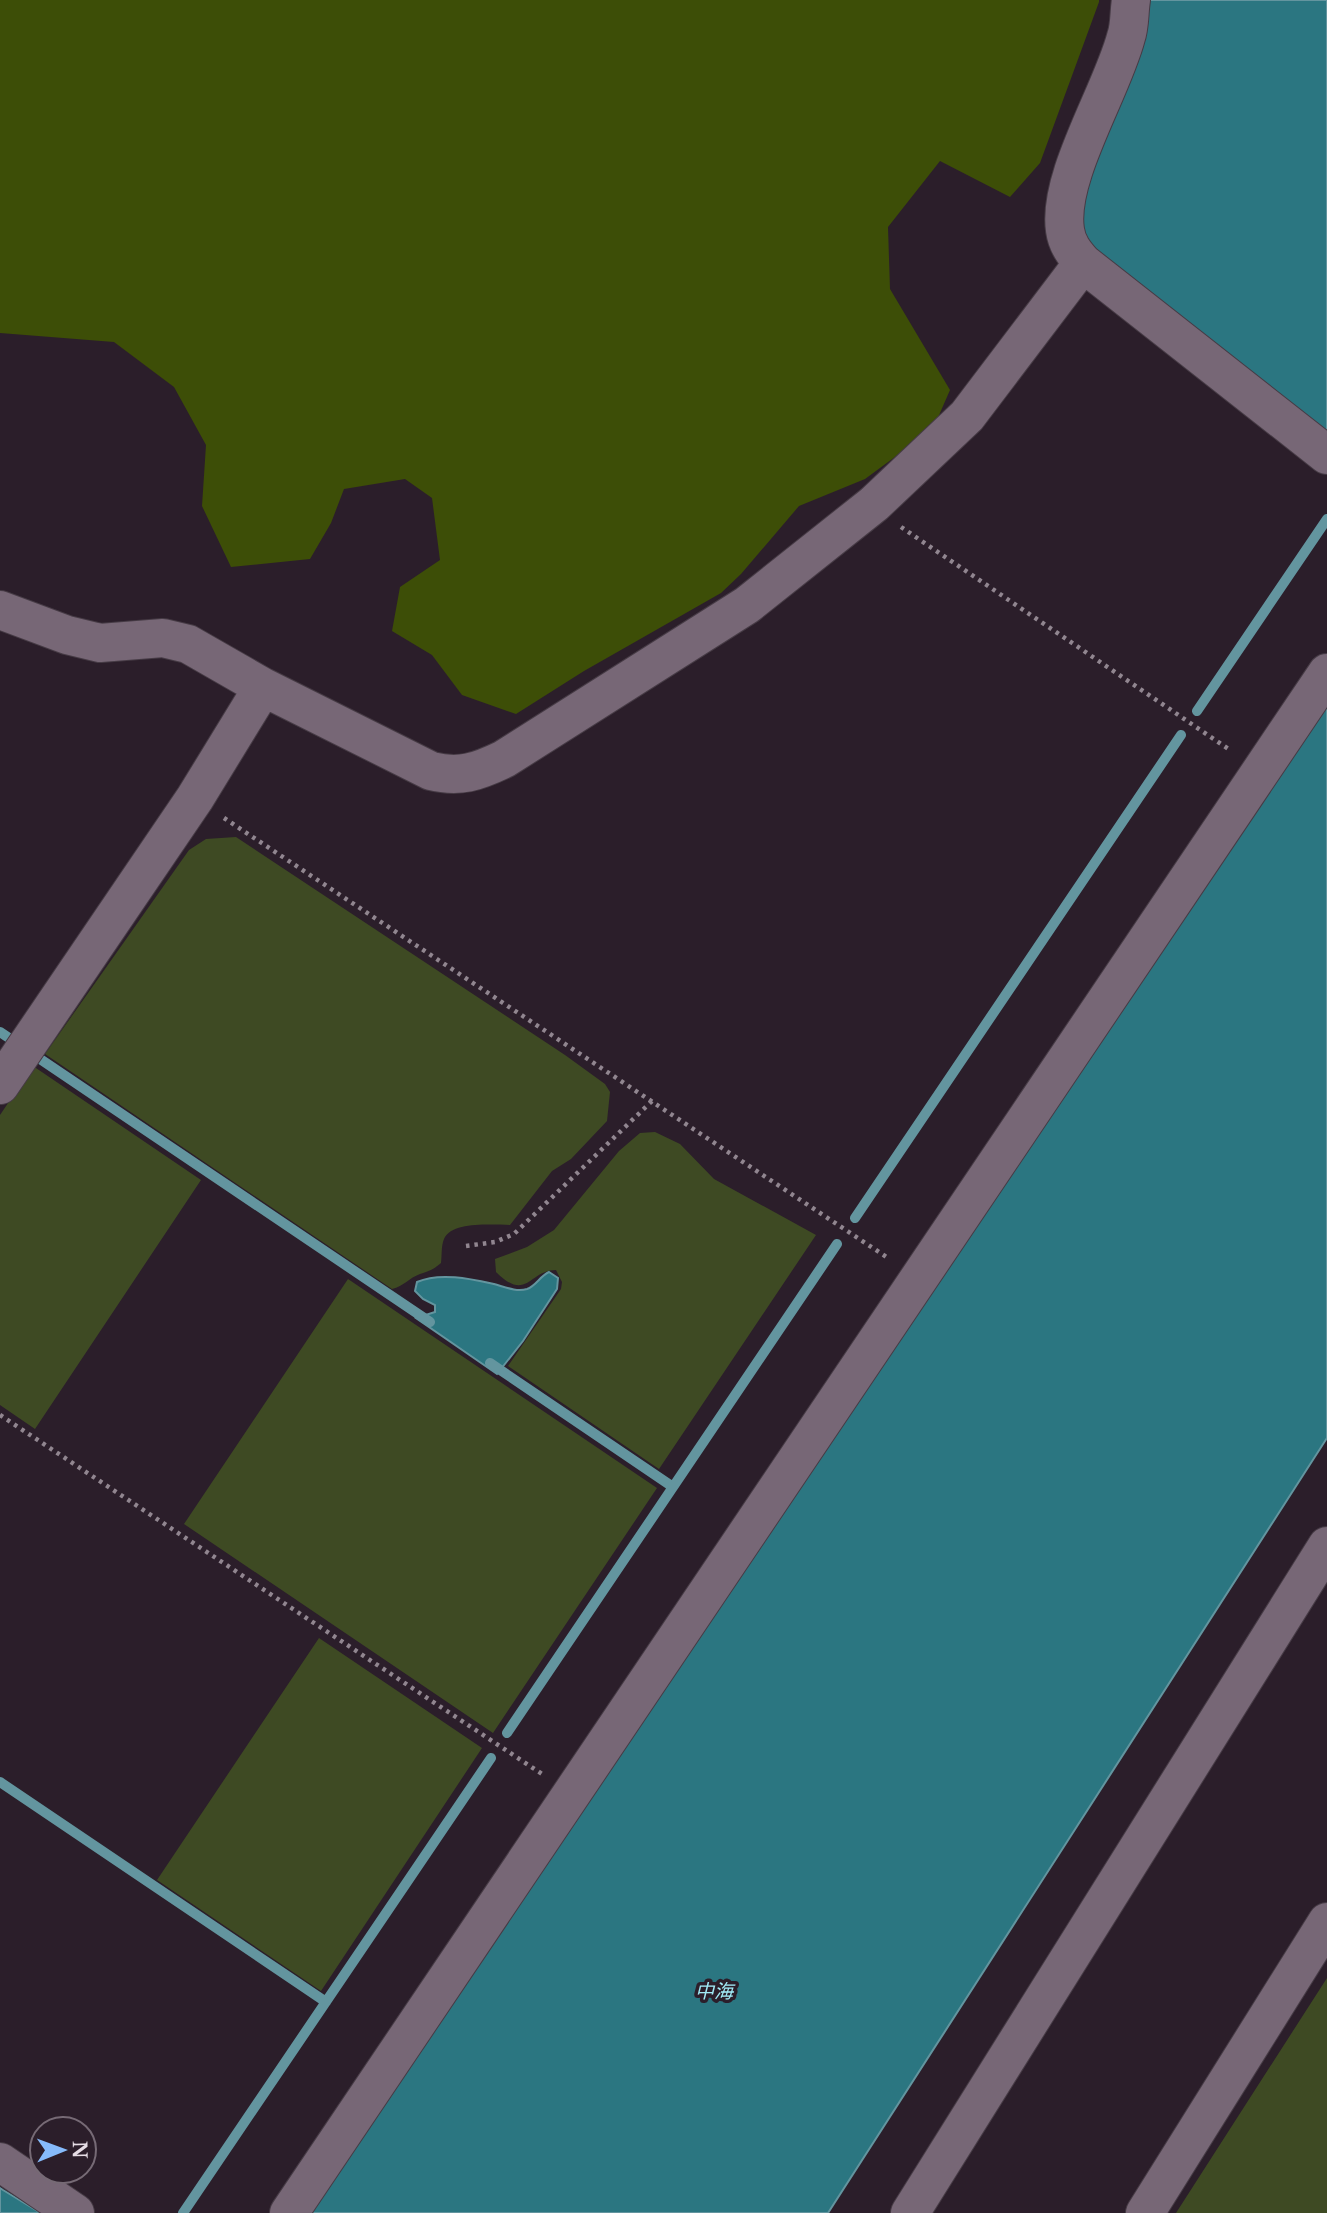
<svg xmlns="http://www.w3.org/2000/svg" width="1327" height="2213" font-family="'Libre Baskerville','Noto Sans JP',serif">
<rect width="100%" height="100%" fill="#2b1e2a"/>
<path fill="#3e4a23" d="M236,837L565,1055L605,1084L610,1092L607,1121L571,1159L552,1171L510,1225C493,1225 452,1221 444,1239C441,1246 442,1256 441,1263C433,1270 429,1271 420,1274C409,1278 404,1286 392,1289L45,1054L189,850L206,839Z
M33,1066L201,1180L35,1429L0,1405V1115Z
M655,1132L680,1144L714,1179L816,1235L659,1469L508,1366L561,1289L562,1282L556,1270C529,1270 527,1303 496,1272L495,1259L527,1247L554,1230L619,1151L640,1133Z
M348,1279L657,1488L493,1733L184,1524Z
M319,1638L482,1748L321,1991L157,1880Z
M1327,1978V2213H1176Z"/>
<path fill="#3d4e07" d="M0,0H1099V2L1040,163L1010,197L940,161L888,227L890,289L950,390L933,429L865,479L799,506L741,574L721,593L584,671L516,714L462,695L432,655L392,631L400,587L440,560L432,498L405,479L344,489L331,523L310,559L231,567L202,506L206,445L174,387L114,342L0,333Z"/>
<path fill="#2b7681" stroke="#63959f" stroke-width="2" d="M1144,0H1327V442L1081,241L1080,191Z
M1327,693V1438L828,2213H304Z
M549,1272L558,1278L557,1289L523,1341L497,1374L416,1318L435,1312V1305L423,1299L415,1291L417,1282C440,1272 471,1279 494,1284C505,1287 516,1292 527,1289C536,1286 540,1276 549,1272Z
M0,2188L3,2190L41,2213H0Z"/>
<g fill="none" stroke-linecap="round" stroke-linejoin="round">
<path stroke="#63959f" stroke-width="10" d="M1197,711L1327,519
M0,1032L430,1322
M855,1218L1181,735
M490,1363L673,1487
M507,1733L837,1244
M0,1782L326,2002
M183,2213L491,1758"/>
<g stroke="#463b45" stroke-width="40">
<path id="minor" d="M1083,263L1327,455
M0,610L67,635L100,643L163,638L188,644L263,687L431,771C460,778 477,772 504,759L747,605L874,504L967,416L1083,263C1074,253 1067,244 1065,230C1057,177 1112,91 1126,37C1130,26 1129,12 1131,0
M0,1085L195,798L263,687
M0,2162L75,2213
M289,2213L1327,673
M910,2213L1327,1546
M1145,2213L1327,1922"/>
</g>
<path stroke="#918690" stroke-width="4.5" stroke-dasharray="3.5 5" stroke-linecap="butt" d="M901,527L1230,750
M224,818L888,1258
M466,1246L495,1242L514,1234L652,1101
M0,1415L542,1774"/>
<use href="#minor" stroke="#776776" stroke-width="38"/>
</g>
<g text-anchor="middle" stroke-width="7" stroke-linejoin="round" paint-order="stroke">
<g font-size="19" font-style="italic" fill="#a1eaf6" stroke="#2b1e2a">
<text x="714" y="1998">中海</text>
</g>
</g>
<g transform="translate(63 2150) rotate(89)"><circle r="33" fill="#2b1e2a" stroke="#766a75" stroke-width="2"/>
<path d="M0-5L12 26L0 18L-12 26Z" fill="#86bbfb"/>
<text y="-10" font-size="19" font-weight="bold" text-anchor="middle" fill="#e6dde5">N</text>
</g>
</svg>
